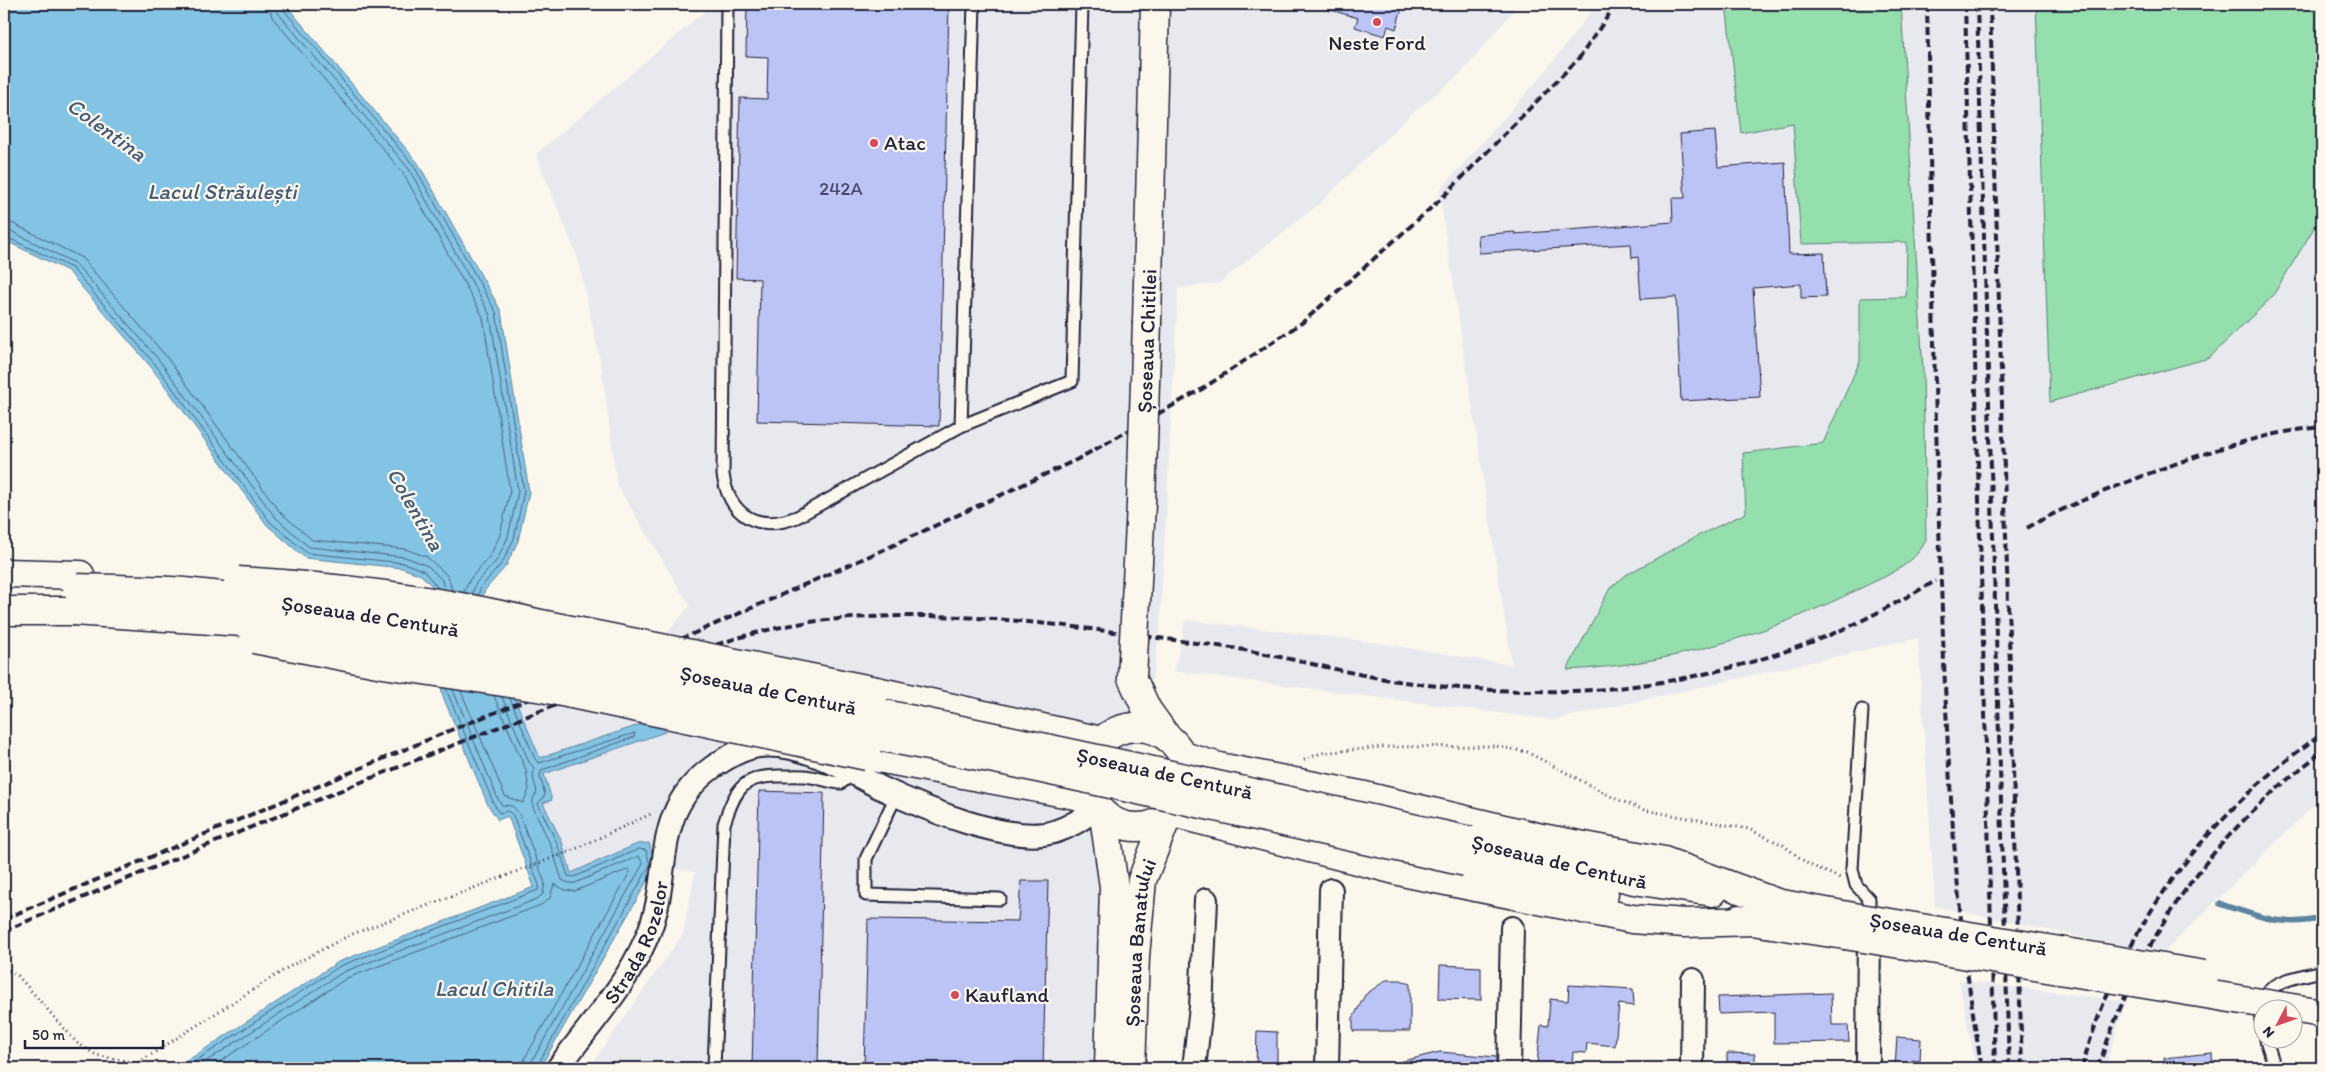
<svg xmlns="http://www.w3.org/2000/svg" width="2326" height="1072" font-family="Itim,sans-serif">
<rect width="100%" height="100%" fill="#fbf7ec"/>
<filter id="ink" filterUnits="userSpaceOnUse"><feTurbulence type="fractalNoise" baseFrequency=".02" numOctaves="2"/><feDisplacementMap in="SourceGraphic" scale="10" xChannelSelector="R" yChannelSelector="G"/><feConvolveMatrix kernelMatrix="1 2 1 2 8 2 1 2 1" color-interpolation-filters="sRGB"/></filter>
<g filter="url(#ink)">
<path fill="#e8e8ef" d="M710,4H1519L1462,72L1409,116L1319,204L1219,283L1178,288L1160,626L1154,672L1117,794L1103,1068H589L683,934L695,872L656,866L649,843L637,844L571,873L561,842L543,802L552,799L544,774L664,732L659,718L540,758L502,668L481,600L667,633L690,606L617,485L602,369L578,259L536,154L710,7Z
M1597,4H2322V797L2162,954L1935,906L1918,638L1553,720L1174,671L1186,620L1371,642L1512,665L1439,191L1544,73Z
M1959,980L2126,1001L2105,1068H1976Z"/>
<path fill="#95dead" stroke="#5c8074" d="M1726,4H1901L1923,370L1926,540C1914,566 1886,576 1861,588C1769,634 1670,665 1567,670L1610,588L1626,575L1693,538L1746,513L1743,453L1823,443L1860,361V298L1906,297L1907,242L1801,244L1793,123L1741,133Z
M2036,4H2322V215L2272,297L2209,358L2050,402Z"/>
<path fill="#83c3e3" stroke="#5c83a0" d="M4,4H285L418,163L501,311L529,492L518,541L506,566L485,590L481,600L502,668L540,758L660,718L665,732L544,774L552,800L543,803L562,842L571,873L637,844L649,843L656,866L540,1068H176L338,962L534,887L508,816L498,820L488,805L442,694L433,587L421,575L402,568L305,558L267,525L151,367L68,271L4,240Z"/>
<g fill="none" stroke-linecap="round" stroke-linejoin="round">
<path stroke="#49627e" stroke-width="1" d="M268,4L272,17L403,173L483,317L510,491L500,535L490,556L470,579L464,592
M276,4L278,13L409,169L490,315L518,491L508,537L497,560L476,583L472,594
M282,4L283,9L414,166L496,312L524,491L514,539L502,563L481,587L478,595
M4,222L14,224L82,258L165,355L280,512L312,540L405,549L427,557L448,576L452,590
M4,229L11,231L76,264L159,360L275,517L309,547L405,557L428,566L442,580L444,589
M4,236L72,268L155,364L270,522L307,553L404,563L424,571L438,588
M461,691L505,796L523,803L529,790L526,770L494,696
M502,697L529,762L534,768L533,777L537,792L533,799V807L551,846L562,880L569,883H575L639,856L643,864L532,1061L530,1068
M510,698L535,759L539,763L635,733L634,737L542,770L540,776L545,795L538,804L557,843L568,876L574,877L639,849L646,850L650,865L536,1068
M185,1068L340,966L538,890L539,885L513,815L508,811L499,813L493,802L446,689
M196,1068L343,972L537,899L543,894L545,883L519,813L512,806L502,805L498,799L453,690
M210,1068L347,978L541,905L550,898L554,884L565,890L575,891L629,869L630,872L525,1058L522,1068"/>
<path stroke="#5c83a0" stroke-width="5.5" d="M2220,904C2259,916 2282,928 2322,918"/>
</g>
<path fill="#bcc4f6" stroke="#22223b" d="M747,4H949L939,426L757,421L760,279L736,278L740,98L767,99L768,57L746,56Z
M1324,4H1403L1396,29L1388,26L1385,36L1355,27L1358,18L1324,8Z
M1715,131L1718,167L1785,162L1789,254L1824,253L1826,297L1801,298V284L1753,288L1760,397L1681,401L1676,297L1641,299L1638,257L1632,258L1631,244L1479,253L1478,235L1515,232V234L1673,222L1672,198H1685L1680,134Z
M759,791L824,793L818,1068H752Z
M1021,881H1048L1043,1068H864L868,919L1018,921Z
M1440,965L1481,967V1000L1439,999Z
M1386,980H1401L1410,984V1031H1353V1018L1365,995Z
M1569,985L1633,989L1634,1006L1619,1004L1615,1046L1587,1043L1586,1053L1573,1052L1572,1067L1537,1064L1541,1025L1548,1026L1550,999L1568,1001Z
M1831,993L1832,1025H1848L1849,1042L1774,1043V1012L1719,1014L1718,997Z
M1257,1031L1277,1032V1068H1256Z
M1897,1037L1921,1039L1920,1061L1912,1060V1068H1895Z
M1440,1052L1496,1057V1068H1396L1395,1063Z
M1727,1053L1755,1054V1068H1727Z
M2212,1053L2213,1068H2165L2164,1058Z"/>
<g fill="none" stroke-linecap="round" stroke-linejoin="round">
<g stroke="#22223b" stroke-width="15">
<path id="lane" d="M727,4L723,475C730,517 758,532 797,517L961,426L1072,381L1082,4
M961,426L974,4
M1862,710L1852,869L1856,885L1869,899V910
M897,794L866,859V895L1000,899
M2264,1031C2251,983 2285,980 2322,971
M2266,1040L2275,1068
M714,1068L724,824C736,787 744,775 783,776C792,776 802,775 811,777C821,778 830,783 841,783L854,773"/>
</g>
<g stroke="#22223b" stroke-width="26">
<g id="street">
<path id="s1" d="M558,1068C588,1027 626,986 646,939C675,876 647,814 713,767C726,758 742,748 758,746C801,741 843,768 879,787C921,807 1009,845 1054,832C1071,827 1083,818 1097,808"/>
<path d="M1194,1068L1201,1007L1206,900"/>
<path d="M1327,1068L1331,890"/>
<path d="M1509,1068L1512,928"/>
<path d="M1692,1068L1693,980"/>
<path d="M1868,1068L1869,922"/>
</g>
</g>
<g stroke="#22223b" stroke-width="31">
<g id="primary">
<path d="M1147,322L1155,4"/>
<path d="M4,573L80,575"/>
<path d="M4,611H73"/>
<path d="M1132,678L1147,710L1165,735"/>
<path d="M876,691L1101,741"/>
<circle cx="1137" cy="777" r="50"/>
<path d="M867,756L1091,798"/>
<path d="M1183,756L1219,767L1365,796L1542,838L1664,861L1777,903"/>
<path d="M1173,813L1407,873L1632,919L1685,923L1756,921"/>
<path d="M1104,816L1114,887L1109,1068"/>
<path id="s2" d="M1470,841L1634,880L1713,892"/>
<path d="M1466,862L1604,894"/>
<path d="M1760,900L1848,916"/>
<path d="M1739,919L1845,935"/>
<path id="s3" d="M1131,1068L1135,956L1142,880L1166,819"/>
</g>
</g>
<path stroke="#22223b" stroke-width="3" stroke-dasharray="1 4" stroke-linecap="butt" d="M1304,760L1321,753L1383,747L1496,746L1527,752L1614,798L1644,810L1749,829L1783,845L1808,864L1840,878
M4,973L9,971L18,976L77,1043L96,1055L137,1063
M130,1068L287,968L350,935L571,851L653,813"/>
<use href="#lane" stroke="#fbf7ec" stroke-width="11"/>
<use href="#street" stroke="#fbf7ec" stroke-width="22"/>
<use href="#primary" stroke="#fbf7ec" stroke-width="28"/>
<path stroke="#22223b" stroke-width="4" stroke-dasharray="8 4" stroke-linecap="butt" d="M1927,4C1931,197 1934,390 1941,583C1947,745 1953,908 1982,1068
M1965,4L1995,1068
M1977,4L2009,1068
M1990,4L2022,1068
M2027,528C2067,505 2110,489 2153,472C2207,452 2264,432 2322,427
M4,919L451,730L688,636L883,550L1078,459L1202,389L1303,322L1441,199L1580,57L1616,4
M4,931C199,848 396,766 595,690C671,661 745,628 827,620C932,610 1026,620 1129,634C1170,640 1210,644 1250,651C1293,659 1336,670 1379,678C1442,689 1507,692 1571,691C1664,688 1761,665 1846,628C1877,614 1906,597 1936,581
M2082,1068C2119,931 2206,814 2322,734
M2098,1068C2142,934 2209,837 2322,752"/>
<g stroke="#22223b" stroke-width="31" stroke-linecap="butt">
<g id="primary-bridge">
<path d="M238,581C341,587 441,600 541,624L876,691"/>
<path id="s4" d="M77,588C113,589 149,589 184,592C369,610 550,646 732,683C979,732 1224,786 1470,841"/>
<path d="M73,611L258,623L387,640L1015,763L1466,862"/>
<path d="M254,639L383,664L543,688L867,756"/>
<path d="M1132,678L1141,504L1147,322"/>
<path id="s5" d="M1848,916L2205,975"/>
<path d="M1845,935L2322,1013"/>
</g>
</g>
<use href="#primary-bridge" stroke="#fbf7ec" stroke-width="28"/>
</g>
</g>
<g fill="#d1495b" stroke="#fbf7ec" stroke-width="2">
<circle cx="1377" cy="22" r="5"/>
<circle cx="874" cy="143" r="5"/>
<circle cx="955" cy="995" r="5"/>
</g>
<g text-anchor="middle" stroke-width="4.5" stroke-linejoin="round" paint-order="stroke">
<g font-size="19" fill="#484a6a">
<text x="841" y="195">242A</text>
</g>
<g font-size="21" fill="#22223b" stroke="#fbf7ec" text-anchor="start">
<text x="1377" y="50" text-anchor="middle">Neste Ford</text>
<text x="884" y="150">Atac</text>
<text x="965" y="1002">Kaufland</text>
</g>
<g font-size="21" fill="#22223b" stroke="#fbf7ec">
<text transform="translate(1147 341) rotate(-88)" y="7">Șoseaua Chitilei</text>
<text dy="7" stroke="none"><textPath href="#s4" startOffset="295">Șoseaua de Centură</textPath></text>
<text dy="7" stroke="none"><textPath href="#s4" startOffset="700">Șoseaua de Centură</textPath></text>
<text dy="7" stroke="none"><textPath href="#s4" startOffset="1105">Șoseaua de Centură</textPath></text>
<text dy="7" stroke="none"><textPath href="#s2" startOffset="92">Șoseaua de Centură</textPath></text>
<text dy="7" stroke="none"><textPath href="#s5" startOffset="112">Șoseaua de Centură</textPath></text>
<text dy="7" stroke="none"><textPath href="#s1" startOffset="150">Strada Rozelor</textPath></text>
<text dy="7" stroke="none"><textPath href="#s3" startOffset="126">Șoseaua Banatului</textPath></text>
</g>
<g font-size="22" font-style="italic" fill="#445a76" stroke="#fbf7ec">
<text transform="translate(107 129) rotate(36)" y="8">Colentina</text>
<text x="222" y="199">Lacul Străulești</text>
<text transform="translate(416 509) rotate(60)" y="8">Colentina</text>
<text x="494" y="996">Lacul Chitila</text>
</g>
</g>
<rect width="2326" height="1072" fill="none" stroke="#fbf7ec" stroke-width="20"/>
<rect x="10" y="10" width="2306" height="1052" fill="none" stroke="#22223b" stroke-width="2" filter="url(#ink)"/>
<g transform="translate(2278 1024) rotate(229)"><circle r="24" fill="#fbf7ec" stroke="#a4a2a5"/>
<path d="M0-4L9 19L0 12L-9 19Z" fill="#d1495b"/>
<text y="-8" font-size="14" font-weight="bold" text-anchor="middle" fill="#22223b">N</text>
</g>
<path d="M25 1040v8h138v-8" fill="none" stroke="#22223b" stroke-width="2.5"/>
<text x="32" y="1040" font-size="15" fill="#22223b" stroke="#fbf7ec" stroke-width="4" paint-order="stroke">50 m</text>
</svg>
